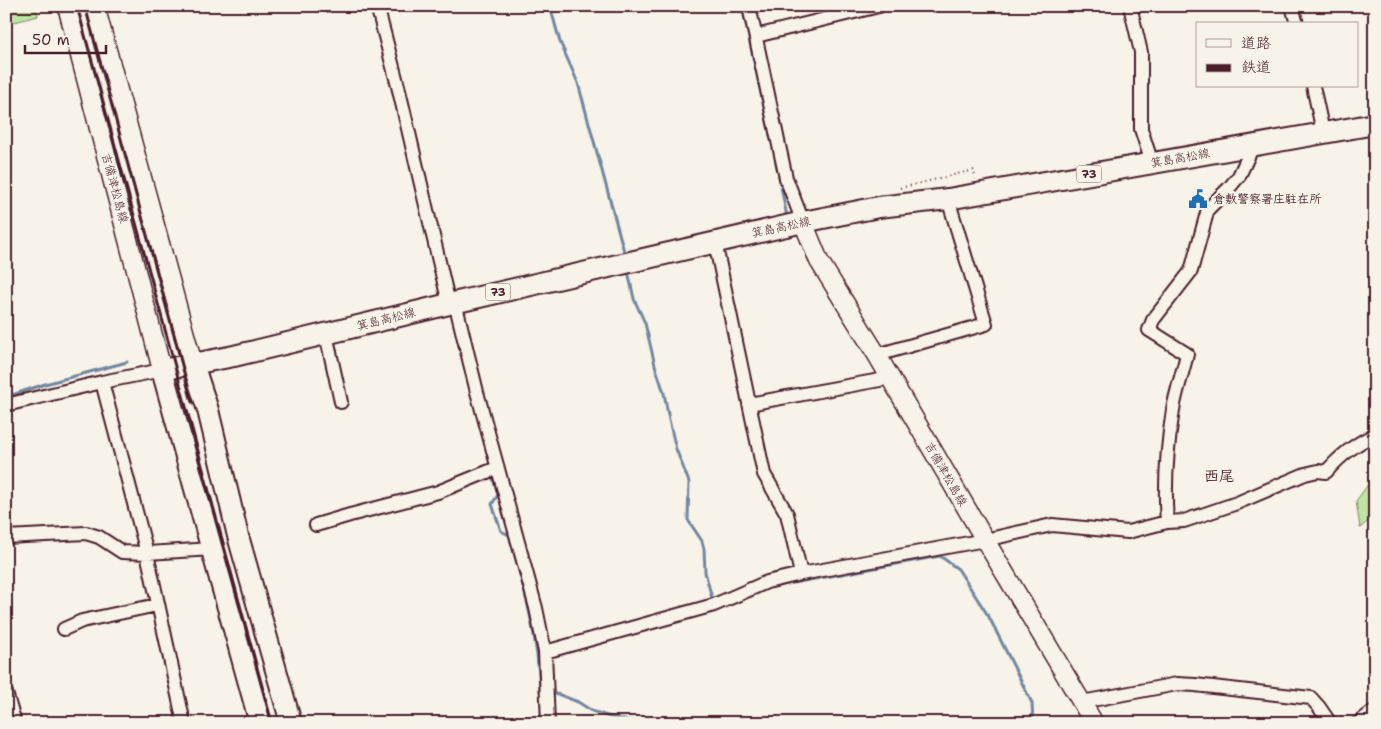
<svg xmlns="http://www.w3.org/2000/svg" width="1381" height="729" font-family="'Shantell Sans','Klee One',sans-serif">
<rect width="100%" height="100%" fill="#f7f3e8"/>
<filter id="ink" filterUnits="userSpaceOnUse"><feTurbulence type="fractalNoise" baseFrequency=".02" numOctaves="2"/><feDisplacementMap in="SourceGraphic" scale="10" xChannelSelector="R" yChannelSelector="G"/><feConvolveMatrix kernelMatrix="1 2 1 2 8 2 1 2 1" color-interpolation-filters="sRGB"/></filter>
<g filter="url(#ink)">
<path fill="#bde6a2" stroke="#848266" d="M6,6H35L38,16L6,24Z
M1375,475V515L1360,528L1356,501Z"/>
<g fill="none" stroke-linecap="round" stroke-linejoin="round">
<path stroke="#7386a1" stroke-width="3" d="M550,6L560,42L578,83L625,255
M742,6L771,140
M774,151L786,212V215L784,217
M628,271L634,299L645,323L655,365L664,393L669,420L676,449L689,482L688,520L702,541L704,549L705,572L713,602
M6,397L45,384L127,362
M492,475L498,495L492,504L501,531L509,535C524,588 538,635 540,691H542
M771,587L940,556L958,569L989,617L1032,703L1033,723
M551,693L560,695L578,702L592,711L610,717L639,723"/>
<g stroke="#4a1f2b" stroke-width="16">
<path id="minor" d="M377,6L398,86L449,304
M749,6L786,178L803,222
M1130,6L1141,52V129L1152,163
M1292,6L1297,24
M756,36L879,6
M1313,86L1323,132
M715,242L764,474L787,514L801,574
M455,302L477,392L536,608L545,652L548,723
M326,334L341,402
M877,355L986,324L948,199
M102,382L147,553L184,723
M749,404L891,378
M6,405L102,382L162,370
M1167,522C1164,484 1167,448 1173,410C1176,391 1183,372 1187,354L1149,330L1153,320L1191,271L1208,209L1229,188L1239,176L1254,144
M316,525L350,515L438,492L497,468
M6,537L86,533L99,537L122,552L147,553L213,549
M64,629L82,621L157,605
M545,652L714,605L767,582L801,574L985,540L1052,525L1128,532L1167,522L1184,521L1237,503L1305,474L1318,471L1326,472C1340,456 1356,443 1375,435
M6,693L15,723
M1082,702L1177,684L1195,685L1311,698L1319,707L1330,723
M1358,723L1375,710"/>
</g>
<g stroke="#4a1f2b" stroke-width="21">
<path id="secondary" d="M67,6L162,370
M95,6L193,364
M803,222L819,261L877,355L985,540L1094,723"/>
</g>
<g stroke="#4a1f2b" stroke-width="24">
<path id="primary" d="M193,364L208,410L238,536L291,723
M260,723L162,370L234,356L449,304L803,222L879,207L948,199L1375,124"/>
</g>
<path stroke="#4a1f2b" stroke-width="2" stroke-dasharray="1 4" stroke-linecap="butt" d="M900,188L974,170L975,179"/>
<use href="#minor" stroke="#f7f3e8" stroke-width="12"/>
<use href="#secondary" stroke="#f7f3e8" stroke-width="18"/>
<use href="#primary" stroke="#f7f3e8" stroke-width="20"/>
<path stroke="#4a1f2b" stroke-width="3" d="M77,6L272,723
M85,6L192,402"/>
</g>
</g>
<defs>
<g id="civic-bare" transform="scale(1.5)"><path d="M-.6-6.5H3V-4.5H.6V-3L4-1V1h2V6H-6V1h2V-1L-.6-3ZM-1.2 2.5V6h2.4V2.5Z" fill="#1f6fb2" stroke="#f7f3e8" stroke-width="2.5" paint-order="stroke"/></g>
</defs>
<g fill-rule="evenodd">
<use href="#civic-bare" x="1198" y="199"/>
</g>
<g text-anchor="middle" stroke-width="4.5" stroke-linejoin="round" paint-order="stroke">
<g fill="#f7f3e8" stroke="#7e5f64" stroke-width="1">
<rect x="1076.5" y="165.5" width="25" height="17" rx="4"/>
<rect x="485.5" y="283.5" width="25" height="17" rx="4"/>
</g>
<g font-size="11" font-weight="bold" fill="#4a1f2b">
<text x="1089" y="178">73</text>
<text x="498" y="296">73</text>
</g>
<g font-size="12" fill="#4a1f2b" stroke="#f7f3e8">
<text transform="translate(1180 158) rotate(-10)" y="4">箕島高松線</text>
<text transform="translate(115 188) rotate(75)" y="4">吉備津松島線</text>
<text transform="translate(781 227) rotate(-12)" y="4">箕島高松線</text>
<text transform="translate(386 319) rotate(-14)" y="4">箕島高松線</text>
<text transform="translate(946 474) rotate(60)" y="4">吉備津松島線</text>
</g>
<g font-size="12" font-weight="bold" fill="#4a1f2b" stroke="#f7f3e8" text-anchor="start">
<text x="1213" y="203">倉敷警察署庄駐在所</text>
</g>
<g font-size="15" font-weight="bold" fill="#4a1f2b" stroke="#f7f3e8">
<text x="1219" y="481">西尾</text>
</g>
</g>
<rect width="1381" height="729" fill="none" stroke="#f7f3e8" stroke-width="25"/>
<rect x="12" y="12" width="1356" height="704" fill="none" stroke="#4a1f2b" stroke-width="2" filter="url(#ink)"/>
<rect x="1196" y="22" width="162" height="65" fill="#f7f3e8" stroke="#b29e9c"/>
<rect x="1206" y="39" width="25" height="8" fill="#f7f3e8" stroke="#b29e9c"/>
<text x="1241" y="48" font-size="15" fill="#4a1f2b">道路</text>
<rect x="1206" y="64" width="25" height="8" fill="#4a1f2b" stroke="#b29e9c"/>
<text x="1241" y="72" font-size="15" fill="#4a1f2b">鉄道</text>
<path d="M25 45v8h81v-8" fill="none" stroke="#4a1f2b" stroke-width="2.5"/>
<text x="32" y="45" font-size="15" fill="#4a1f2b" stroke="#f7f3e8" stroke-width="4" paint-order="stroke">50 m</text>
</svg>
